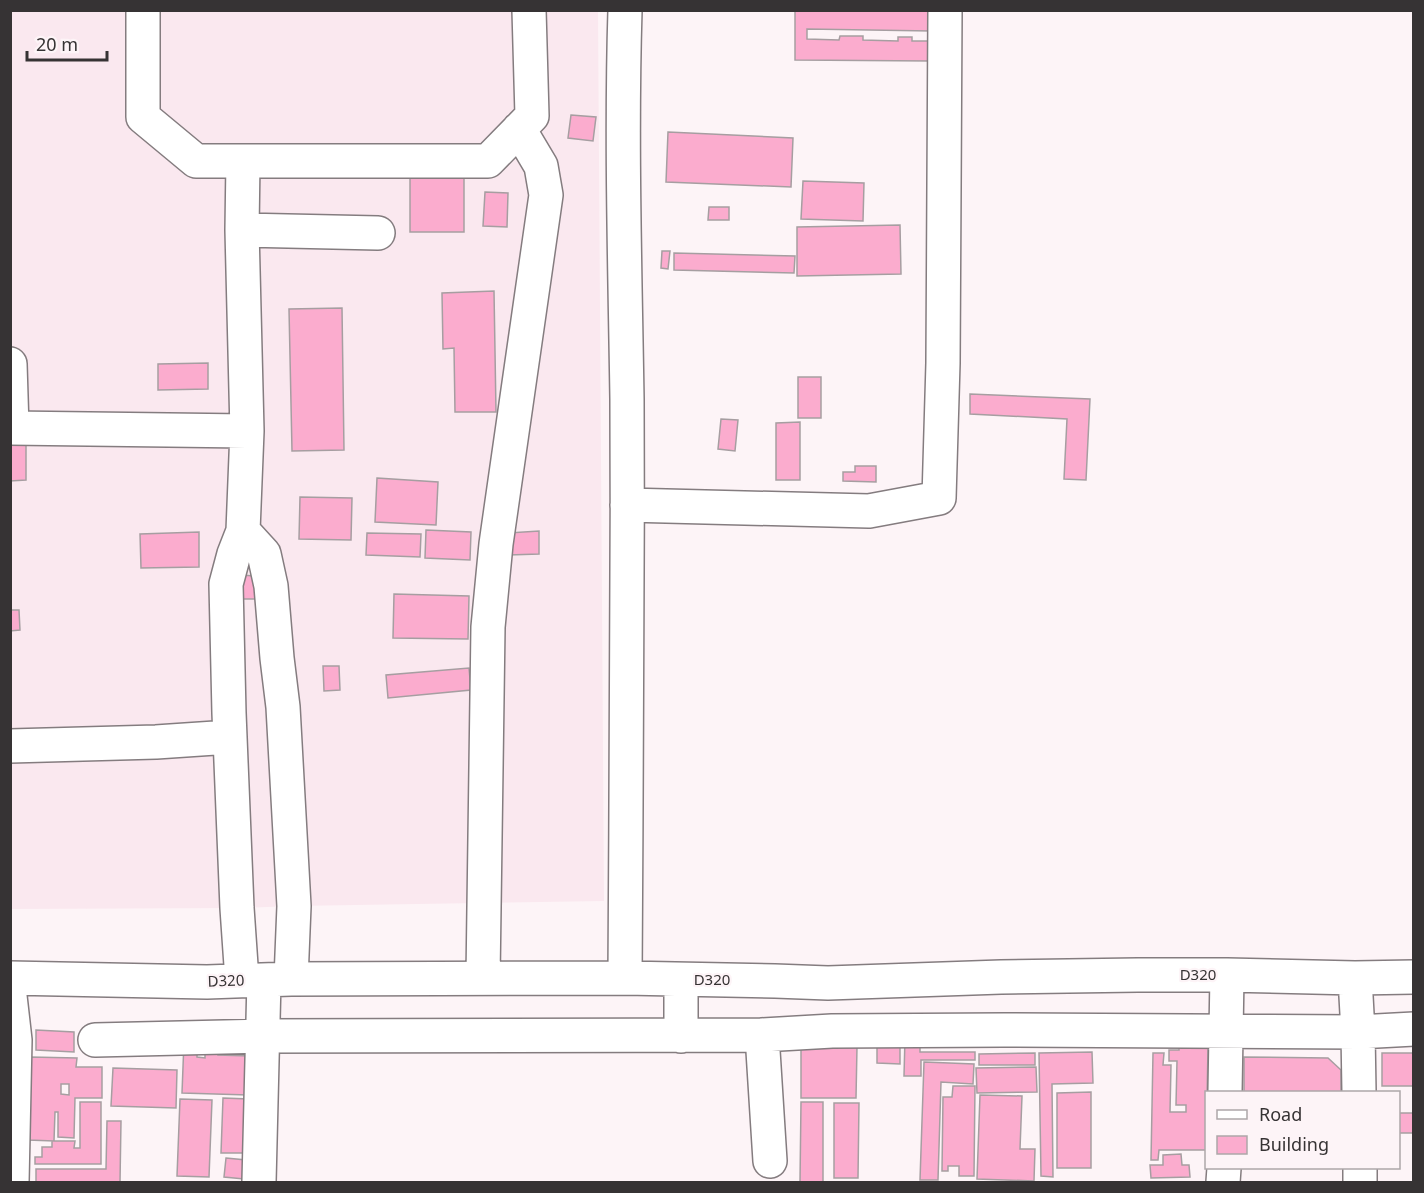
<svg xmlns="http://www.w3.org/2000/svg" width="1424" height="1193" font-family="'Noto Sans',sans-serif">
<rect width="100%" height="100%" fill="#fdf4f7"/>
<path fill="#fae8ef" d="M10,11H598L604,901L294,906L237,908L11,909Z"/>
<path fill="#fbacce" stroke="#a69ea1" stroke-width="1.5" fill-rule="evenodd" d="M795,10H931V31L807,29V39L839,40L840,36H863V40L898,41V37H912V41H930V61L795,60Z
M571,115L596,117L593,141L568,138Z
M668,132L793,138L791,187L666,182Z
M464,164V232H410V165Z
M803,181L864,183L863,221L801,219Z
M485,192L508,193L507,227L483,226Z
M709,207H729V220H708Z
M900,225L901,274L797,276V227Z
M662,251H670L668,269L661,268Z
M674,253L795,256L794,273L674,270Z
M494,291L496,412H455L454,348L443,349L442,293Z
M342,308L344,450L292,451L289,309Z
M208,363V389L158,390V364Z
M798,377H821V418H798Z
M970,394L1090,399L1086,480L1064,479L1067,419L970,414Z
M721,419L738,420L735,451L718,449Z
M800,422V480H776V423Z
M10,444H26V480L10,481Z
M855,466H876V482L843,481V472H855Z
M377,478L438,482L436,525L375,522Z
M300,497L352,498L351,540L299,539Z
M426,530L471,532L470,560L425,558Z
M539,531V554L507,555V533Z
M199,532V567L141,568L140,534Z
M367,533L421,534L420,557L366,555Z
M240,575L258,576L257,599H239Z
M394,594L469,596L468,639L393,638Z
M10,610H19L20,630L10,631Z
M323,666H339L340,690L324,691Z
M469,668L471,690L388,698L386,675Z
M36,1030L74,1032V1052L36,1050Z
M905,1038H920V1052H975V1060H921V1076H904Z
M184,1041L197,1042V1057L205,1058V1048H219L218,1055L250,1056L248,1095L182,1093Z
M1179,1041L1195,1047L1208,1048L1206,1150H1159L1158,1160H1151L1153,1053H1164L1163,1065H1171L1170,1112H1186V1105H1176L1177,1061H1169V1050H1179Z
M877,1045H900V1064L877,1063Z
M801,1047H857L856,1098H801Z
M1092,1052L1093,1083L1052,1084L1053,1177L1041,1176L1039,1053Z
M1035,1053V1065H979V1054Z
M1382,1053H1414V1086H1382Z
M30,1057L77,1058L76,1067H102V1098H75L74,1138L58,1137V1112H55L54,1141L28,1140ZM61,1084H69V1095L61,1094Z
M1244,1057L1328,1058L1341,1070V1092H1244Z
M924,1062L974,1064L973,1084L941,1082L938,1180H920Z
M1036,1067L1037,1092L977,1093L976,1068Z
M113,1068L177,1070L176,1108L111,1106Z
M953,1086H975L974,1176H959V1166H948V1171H942L943,1097H952Z
M1091,1092V1168H1057V1093Z
M980,1095L1022,1096L1020,1149H1035L1034,1181L977,1179Z
M223,1098L249,1099L247,1153H221Z
M180,1099L212,1100L209,1177L177,1176Z
M80,1102H101V1164H35V1157H42V1147H52V1141H75L74,1148H80Z
M801,1102H823V1182H800Z
M834,1103H859L858,1178H834Z
M1398,1113H1414V1133H1398Z
M107,1121H121L120,1182H36V1169H106Z
M1181,1154L1182,1165H1189L1190,1177L1151,1178L1150,1165H1163V1155Z
M226,1158L246,1160L244,1179L224,1177Z"/>
<g fill="none" stroke-linecap="round" stroke-linejoin="round">
<g stroke="#847c7f" stroke-width="36">
<path id="minor" d="M143,10V117L196,161H488L532,116L529,10
M243,161L242,230L247,431L243,531
M242,230L378,233
M10,364L12,428
M10,428L247,431
M627,505L869,511L939,498L943,363L945,10
M10,746L156,742L230,737
M10,978L207,982L291,979L625,978L775,981L828,983L1001,977L1138,975H1227L1355,978L1414,977
M483,978L488,627L496,544L546,195L541,166L519,129
M625,978C626,785 628,592 627,399C625,270 621,140 625,10
M1355,978L1358,1032L1359,1092
M242,980L237,908L229,713L226,584L234,554L243,531L264,554L271,586L277,658L283,707L294,906L291,979
M681,980V1036
M10,996L15,1040L12,1182
M762,1035L770,1161
M95,1040L262,1036L762,1035L832,1031L1004,1030L1358,1032L1414,1029
M1225,1092L1227,975
M1360,1168V1182
M259,1182L264,980
M1223,1182L1224,1168"/>
</g>
<use href="#minor" stroke="#fff" stroke-width="33"/>
</g>
<g text-anchor="middle" stroke-width="4.5" stroke-linejoin="round" paint-order="stroke">
<g font-size="15" fill="#363334" stroke="#fdf4f7">
<text x="1198" y="980">D320</text>
<text x="712" y="985">D320</text>
<text transform="translate(226 981) rotate(-2)" y="5">D320</text>
</g>
</g>
<rect width="1424" height="1193" fill="none" stroke="#363334" stroke-width="24"/>
<rect x="1205" y="1091" width="195" height="78" fill="#fdf4f7" stroke="#ada7a9" stroke-width="1.5"/>
<rect x="1217" y="1110" width="30" height="9" fill="#ffffff" stroke="#ada7a9" stroke-width="1.5"/>
<text x="1259" y="1121" font-size="18" fill="#363334">Road</text>
<rect x="1217" y="1136" width="30" height="18" fill="#fbacce" stroke="#ada7a9" stroke-width="1.5"/>
<text x="1259" y="1151" font-size="18" fill="#363334">Building</text>
<path d="M27 51v9h80v-9" fill="none" stroke="#363334" stroke-width="3"/>
<text x="36" y="51" font-size="18" fill="#363334" stroke="#fdf4f7" stroke-width="4.5" paint-order="stroke">20 m</text>
</svg>
